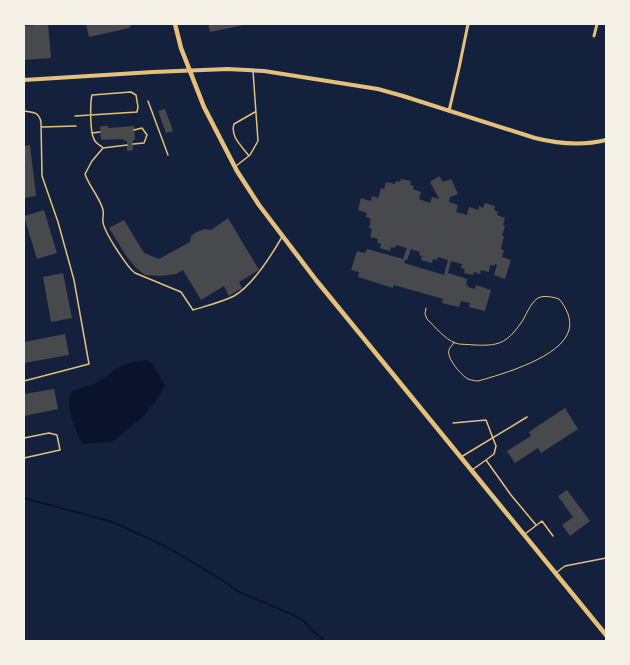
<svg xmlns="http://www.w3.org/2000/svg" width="630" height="665" font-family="Merriweather,serif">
<rect width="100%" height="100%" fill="#14213d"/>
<path fill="#0b132b" d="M146,360L152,363L165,386L155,402L143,417L112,442L82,444C76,430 64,406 72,391L97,383L116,369L128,363Z"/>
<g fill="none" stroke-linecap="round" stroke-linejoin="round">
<path stroke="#0b132b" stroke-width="2" d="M24,498L113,522L169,548L222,580L239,592L294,615L305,622L315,633L325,641"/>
</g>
<path fill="#48494c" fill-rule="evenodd" d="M48,24L51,58L24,60V26Z
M86,24H132L129,28L89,37Z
M208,24H244V25L210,32Z
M165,109L173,131L166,133L158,111Z
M102,126H108V128L134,126L135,140H133V150L127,151V141H124V139L101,140L100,127Z
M30,145L36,196L24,198V146Z
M439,176L443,182L451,179L458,194L450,197L449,202L458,205L456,212L467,215L469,207L478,210L479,206L483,208L485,203L495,206L494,210L498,212L497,215L505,218L503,225L505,226L502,236H504L501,249L504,250L502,257L511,260L505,279L494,275L497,265L495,264L494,266L490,265L489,272L481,270L480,274L474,272L473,275L464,273L465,269L461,268L462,264L451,261L448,273L467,279L466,285L468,286V287L475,289L476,285L491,290L485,311L469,307L470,303L461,301L459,307L442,303L443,299L394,285L393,288L358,277L359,272L351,270L357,251L365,253L367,249L403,259L407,248L396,245L395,248L391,247L390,251L380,248L381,244L377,242L378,239L370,237L372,229L369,228L371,219L366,217L367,213L358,210L361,198L371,201L372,196L378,198L381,188L384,189L386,182L395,184L396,181L400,182L401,179L411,181L410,185L414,186L413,189L421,192L419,199L430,203L432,197L439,199L430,182ZM411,249L420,252L419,255L422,256L421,260L432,263L433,259L437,260L438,257L448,260L444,275L404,263L405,260H407Z
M44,210L57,253L37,259L24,216Z
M228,218L259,270L239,282L242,288L229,296L224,286L201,300L183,270L176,274L160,276L145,275L136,268L127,257L109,228L124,220L144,253L159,259L190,242L191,236L197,232L204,229L211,230Z
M63,273L72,318L51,322L43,277Z
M65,334L69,355L24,363V342Z
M54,389L58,409L24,416V394Z
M565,408L578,429L541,453L538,448L515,463L507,451L531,436L529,432Z
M567,490L590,521L570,536L562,525L573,517L558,496Z"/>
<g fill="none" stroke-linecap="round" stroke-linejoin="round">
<path stroke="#e5c07b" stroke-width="1" d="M426,308L425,314L427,319C435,327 445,339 455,343C460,345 468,344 474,345C498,346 506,344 521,323C526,316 530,303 538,298C544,295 553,297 559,299C566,307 572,319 569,330C562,357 503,374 478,381C475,381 471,380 468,379C462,376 446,358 449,350C449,348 453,345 454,342"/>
<path stroke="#e5c07b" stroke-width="1.5" d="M148,101L168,155
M24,111C33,112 39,112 41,122L42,176L58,222L74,280L89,364L24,381
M75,116L137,112L138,107L136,95L131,92L92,95C90,103 90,133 94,139C95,143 100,145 103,148
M42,127L76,126
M92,133L100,132
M133,144L144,143L147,135L142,128L134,130
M127,145L103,148L92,161L85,174C89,186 98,195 102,207C105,212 102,217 103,222C104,232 127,267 135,273L181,292L193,310C206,306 222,302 234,296C253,285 271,256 282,237
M249,156C242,146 230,137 234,124L255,112
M236,166L250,155L258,141L253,71
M453,423L486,420L496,446L494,454L486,460
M24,438L49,433L57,435L60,450L24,458
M461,457L527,417
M472,470L486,460L511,495L536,525
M525,534L542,521L553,536
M557,572L565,566L606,558"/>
<path stroke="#e5c07b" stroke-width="3" d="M594,36L597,24
M449,111L459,68L468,24"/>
<path stroke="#e5c07b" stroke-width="4" d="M24,80L153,72L228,69L264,71L378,89L403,96L535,138C559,144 582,146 606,140"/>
<path stroke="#e5c07b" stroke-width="4.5" d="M175,24L181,48L204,107L237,171L259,205L316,280L606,635"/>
</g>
<rect width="630" height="665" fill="none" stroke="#f6f1e7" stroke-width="50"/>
</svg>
